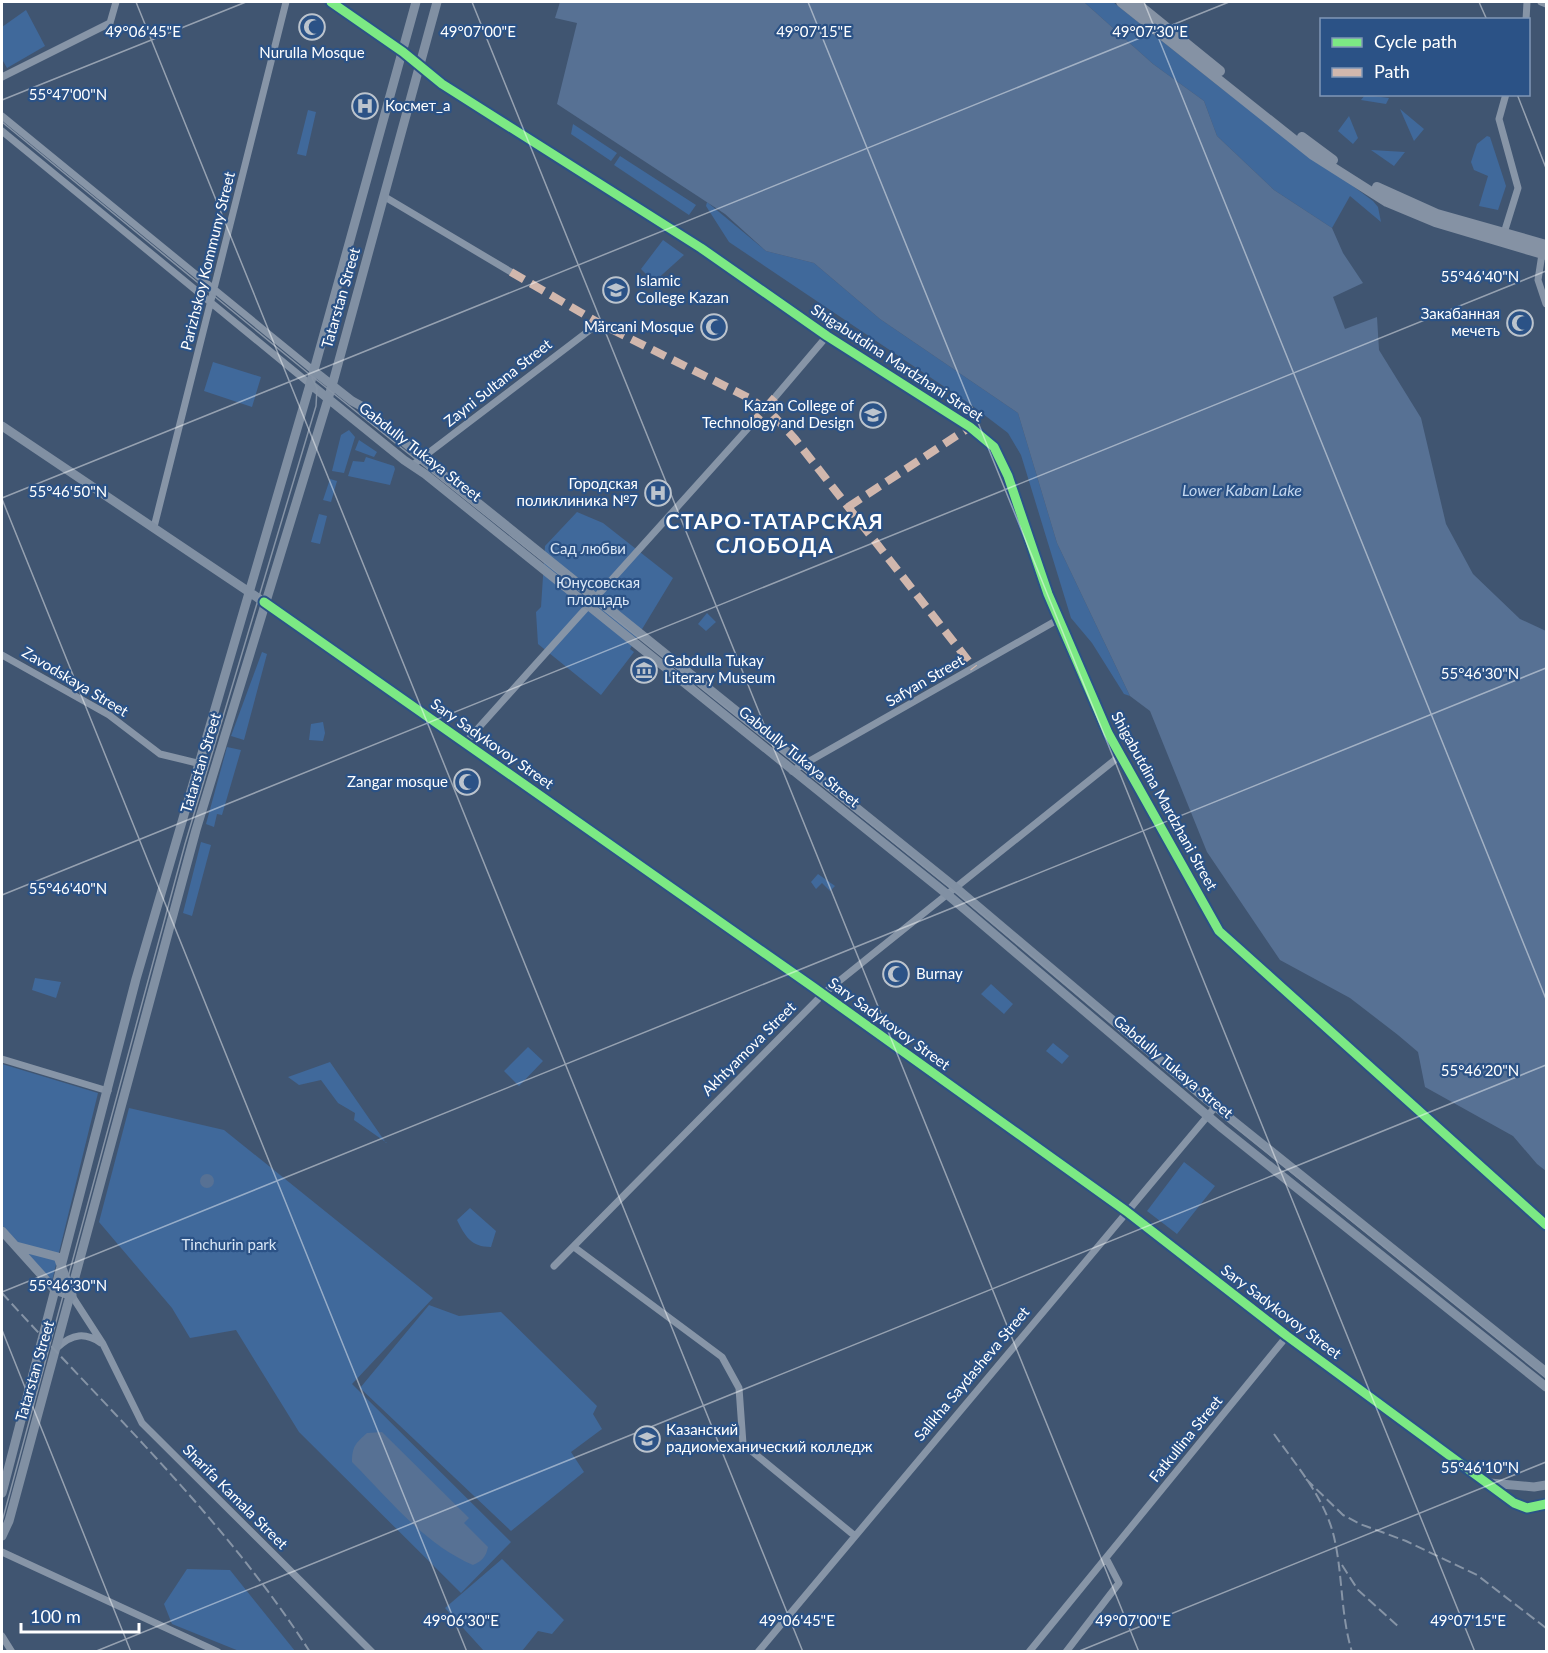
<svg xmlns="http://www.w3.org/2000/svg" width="1548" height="1653" font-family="Lato,sans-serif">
<rect width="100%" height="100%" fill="#405571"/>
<path fill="#40699b" d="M1084,2H1113L1221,88L1373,201L1378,207L1381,222L1350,196L1332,228L1274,190L1217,136L1204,101L1153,64Z
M26,10L45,46L7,68L2,59V27Z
M1365,95L1389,98L1386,104L1361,100Z
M1400,109L1424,129L1414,141Z
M308,110L316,112L306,156L297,154Z
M1349,116L1358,138L1353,144L1338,131Z
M573,124L617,153L611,161L571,134Z
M1487,136L1490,137L1506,186L1498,210L1479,206L1488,176L1474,170L1471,162L1477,144Z
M1371,150L1405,152L1394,166Z
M620,156L696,205L689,215L614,165Z
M707,202L766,251L814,263L880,319L1018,413L1057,543L1130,696L1124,694L1092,643L1071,618L1021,455L1008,433L970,404L729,242L706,206Z
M663,240L684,255L654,282L641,269Z
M213,362L261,377L252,407L204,391Z
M349,430L355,437L344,473L332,471L341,435Z
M359,440L377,452L374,457L355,450Z
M366,457L394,466L395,469L390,485L348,476L353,461L364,462Z
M330,479L337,481L331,502L323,500Z
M577,512L603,523L673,578L630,649L634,652L601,695L538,644L536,612L541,607L545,546Z
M319,514L327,516L320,544L311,542Z
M707,613L716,622L706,631L698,624Z
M262,652L267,654L244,740L231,736Z
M323,722L325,733L323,741L309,740L311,724Z
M227,747L241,750L222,815L217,814L214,827L206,824Z
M201,842L211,845L192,916L183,913Z
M818,874L835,886L830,891L822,883L816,889L811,882Z
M35,978L61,982L56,998L32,990Z
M991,984L1013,1004L1004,1014L981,994Z
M1053,1043L1069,1056L1062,1064L1046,1051Z
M528,1047L543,1061L519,1086L504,1071Z
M330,1062L386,1143H387L354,1120L355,1113L338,1103L321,1080L299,1085L288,1077Z
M2,1064L98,1093L52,1281L2,1225Z
M129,1108L224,1130L433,1298L352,1384L511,1542L461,1593L299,1432L236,1330L190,1338L172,1308L99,1222Z
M1184,1162L1215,1186L1177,1234L1147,1211Z
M470,1208L496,1231L491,1247C471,1247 465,1236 457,1220Z
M429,1305L459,1316L501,1312L597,1406L593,1414L602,1429L571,1452L584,1472L511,1531L360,1388Z
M502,1559L564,1620L552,1634L538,1631L522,1651H484L445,1608Z
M187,1569L230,1570L295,1651H239L172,1624L164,1604Z"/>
<path fill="#577194" d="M560,2H1084L1153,64L1204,101L1217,136L1274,190L1332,228L1343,253L1363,283L1333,297L1345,329L1377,317L1379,350L1421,418L1446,524L1473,574L1520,619L1546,631V1171L1537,1164L1513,1136L1425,1087L1418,1052L1398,1035L1350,998L1280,960L1207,852L1150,711L1130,696L1057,543L1018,413L880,319L814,263L766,251L725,214L557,104L577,23L555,18Z
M200 1181a7 7 0 1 1 14 0a7 7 0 1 1-14 0Z
M382,1432L469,1518L464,1523L488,1547C486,1557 482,1561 473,1565C424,1544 389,1499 352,1462C352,1446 356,1443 367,1433Z"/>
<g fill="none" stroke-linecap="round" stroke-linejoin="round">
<path stroke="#8795a7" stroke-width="7" d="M1541,2L1546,4
M1526,20L1527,2
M419,66L442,84L701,248L827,336L970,427L994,447L1008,476L1048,594L1108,733L1219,931L1546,1225
M2,77L110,23L116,2
M2,116L314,371
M2,131L310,384
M385,197L511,272
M1504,233L1518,188L1499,119L1506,94
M1542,254L1538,280L1546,304
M776,396L827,336
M414,464L599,323
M154,527L286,2
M2,655L109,715L160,754L197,763
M464,744L750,426
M792,771L1059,619
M2,1059L108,1091
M574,1247L722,1357L739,1388L743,1444L855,1536
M554,1266L823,994L1121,755
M72,1296L103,1344L142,1423L372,1652
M58,1347C72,1334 85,1332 101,1343
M2,1552L218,1652
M2,1636L12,1652
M758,1652L1216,1106
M1029,1652L1287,1336
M1066,1652L1119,1583L1106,1558"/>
<path stroke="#8190a3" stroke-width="9" d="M331,2L403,52L419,66
M314,371L352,401L363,407L431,465L956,888L1206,1099L1546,1372
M310,384L404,460L425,474L948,895L1222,1128L1546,1387
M2,426L264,602L823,994L1126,1211L1287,1336L1514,1503L1527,1508L1546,1504
M2,1231L55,1290L72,1296
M16,1246L58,1257L72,1295
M1490,1483L1534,1487L1546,1485
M2,1493L136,979L311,381L416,2
M2,1536L9,1521L196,830L332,386L437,2"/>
<path stroke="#8592a4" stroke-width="10" d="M1121,2L1313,155L1387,202L1435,222L1546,255
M1135,2L1220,71
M1302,137L1333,160
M1377,187L1437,214L1546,245"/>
<path stroke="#8694a6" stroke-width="1.5" d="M2,122L308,373L953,890L1213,1109L1546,1378
M2,1522L185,844L316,406L317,388L312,378"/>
<path stroke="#8694a6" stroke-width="2" stroke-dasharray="10 4.5" stroke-linecap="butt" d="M2,1293C107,1409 225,1519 310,1652
M1274,1434C1296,1465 1323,1496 1333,1533C1343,1571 1340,1613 1352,1652
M1306,1479L1343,1515L1360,1524L1406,1541L1477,1575L1546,1628
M1342,1565L1358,1590L1399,1627"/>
<path stroke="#d1b7ad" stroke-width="8" stroke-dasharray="15 8" stroke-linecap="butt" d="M511,272L599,323L751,399L773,415L795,439L974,668
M750,426L776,396
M848,507L970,427"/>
<g stroke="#2b5286" stroke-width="13">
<path id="cycleway" d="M331,2L403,52L442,84L701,248L827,336L970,427L994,447L1008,476L1048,594L1108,733L1219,931L1546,1225
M264,602L813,987L1126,1211L1287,1336L1514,1503L1527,1508L1546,1504"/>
</g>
<use href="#cycleway" stroke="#7ce984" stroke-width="9"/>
</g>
<path fill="none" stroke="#fff" stroke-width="1.5" stroke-opacity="0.45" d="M136,2L803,1652M472,2L1139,1652M808,2L1475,1652M1144,2L1546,999M1479,2L1487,20M1517,94L1546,168M2,100L246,2M2,498L1229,2M2,499L467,1652M2,895L1546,271M2,1292L1546,668M2,1330L131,1652M94,1652L1546,1065M1077,1652L1546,1462"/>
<defs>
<g id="mosque-ring" transform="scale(1.35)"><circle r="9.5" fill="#2b5286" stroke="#bcc4cd" stroke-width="1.5"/><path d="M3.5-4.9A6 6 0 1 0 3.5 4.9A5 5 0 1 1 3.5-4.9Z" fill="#bcc4cd"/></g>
<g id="hospital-ring" transform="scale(1.35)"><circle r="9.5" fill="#2b5286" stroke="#bcc4cd" stroke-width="1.5"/><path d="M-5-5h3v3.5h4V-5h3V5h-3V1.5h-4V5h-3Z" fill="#bcc4cd"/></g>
<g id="university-ring" transform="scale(1.35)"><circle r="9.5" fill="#2b5286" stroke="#bcc4cd" stroke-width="1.5"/><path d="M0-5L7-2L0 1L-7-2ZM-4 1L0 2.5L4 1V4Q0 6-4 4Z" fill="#bcc4cd"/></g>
<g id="museum-ring" transform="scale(1.35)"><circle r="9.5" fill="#2b5286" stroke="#bcc4cd" stroke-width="1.5"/><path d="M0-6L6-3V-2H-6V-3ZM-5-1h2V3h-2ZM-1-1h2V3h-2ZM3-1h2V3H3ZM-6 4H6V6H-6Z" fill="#bcc4cd"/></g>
</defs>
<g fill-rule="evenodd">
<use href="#mosque-ring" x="312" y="27"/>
<use href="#hospital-ring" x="365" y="106"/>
<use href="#university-ring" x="616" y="290"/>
<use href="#mosque-ring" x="1520" y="323"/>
<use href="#mosque-ring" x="714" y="327"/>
<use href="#university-ring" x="873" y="415"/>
<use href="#hospital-ring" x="658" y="493"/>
<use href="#museum-ring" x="644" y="670"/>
<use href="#mosque-ring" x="467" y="782"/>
<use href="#mosque-ring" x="896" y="974"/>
<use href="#university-ring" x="647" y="1439"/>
</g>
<g text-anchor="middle" stroke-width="4.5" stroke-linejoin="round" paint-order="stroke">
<g font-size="15" fill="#fff" stroke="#2b5286" text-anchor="start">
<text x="312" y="58" text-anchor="middle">Nurulla Mosque</text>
<text x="385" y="111">Космет_а</text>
<text x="636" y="286">Islamic<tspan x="636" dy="17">College Kazan</tspan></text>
<text x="1500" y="319" text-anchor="end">Закабанная<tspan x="1500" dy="17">мечеть</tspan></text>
<text x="694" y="332" text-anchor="end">Märcani Mosque</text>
<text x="854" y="411" text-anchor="end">Kazan College of<tspan x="854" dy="17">Technology and Design</tspan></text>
<text x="638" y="489" text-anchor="end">Городская<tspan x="638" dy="17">поликлиника №7</tspan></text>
<text x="664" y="666">Gabdulla Tukay<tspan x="664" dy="17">Literary Museum</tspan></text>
<text x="448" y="787" text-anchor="end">Zangar mosque</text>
<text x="916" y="979">Burnay</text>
<text x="666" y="1435">Казанский<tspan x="666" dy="17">радиомеханический колледж</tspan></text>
</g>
<g font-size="15" fill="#fff" stroke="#2b5286">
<text transform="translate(208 261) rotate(-76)" y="5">Parizhskoy Kommuny Street</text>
<text transform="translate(341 298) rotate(-74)" y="5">Tatarstan Street</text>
<text transform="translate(897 363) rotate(33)" y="5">Shigabutdina Mardzhani Street</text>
<text transform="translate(498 383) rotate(-38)" y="5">Zayni Sultana Street</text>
<text transform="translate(420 452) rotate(38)" y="5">Gabdully Tukaya Street</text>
<text transform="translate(925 681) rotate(-30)" y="5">Safyan Street</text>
<text transform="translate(75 682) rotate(31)" y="5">Zavodskaya Street</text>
<text transform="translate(492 744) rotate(35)" y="5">Sary Sadykovoy Street</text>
<text transform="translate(799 757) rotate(39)" y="5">Gabdully Tukaya Street</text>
<text transform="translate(201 763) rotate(-73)" y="5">Tatarstan Street</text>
<text transform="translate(1164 801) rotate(61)" y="5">Shigabutdina Mardzhani Street</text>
<text transform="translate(889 1024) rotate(36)" y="5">Sary Sadykovoy Street</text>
<text transform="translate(749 1049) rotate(-45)" y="5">Akhtyamova Street</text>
<text transform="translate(1173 1067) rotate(40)" y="5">Gabdully Tukaya Street</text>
<text transform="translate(1281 1312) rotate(37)" y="5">Sary Sadykovoy Street</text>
<text transform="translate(35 1371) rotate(-74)" y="5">Tatarstan Street</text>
<text transform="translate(972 1374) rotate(-50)" y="5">Salikha Saydasheva Street</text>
<text transform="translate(1186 1439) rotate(-51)" y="5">Fatkullina Street</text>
<text transform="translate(235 1497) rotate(45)" y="5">Sharifa Kamala Street</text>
</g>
<g font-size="15" fill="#dae7f6" stroke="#2b5286">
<text x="588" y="554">Сад любви</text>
<text x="598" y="588">Юнусовская<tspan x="598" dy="17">площадь</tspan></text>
<text x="229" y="1250">Tinchurin park</text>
</g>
<g font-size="16" font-style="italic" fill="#c2d6ef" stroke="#2b5286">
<text x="1242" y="496">Lower Kaban Lake</text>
</g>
<g font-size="21" font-weight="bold" letter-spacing="1.5" fill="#fff" stroke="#2b5286">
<text x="775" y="529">СТАРО-ТАТАРСКАЯ<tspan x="775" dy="24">СЛОБОДА</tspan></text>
</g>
</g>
<g font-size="15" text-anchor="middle" fill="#fff" stroke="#2b5286" stroke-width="4.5" stroke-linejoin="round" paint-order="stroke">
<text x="143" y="37">49°06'45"E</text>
<text x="478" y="37">49°07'00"E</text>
<text x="814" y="37">49°07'15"E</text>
<text x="1150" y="37">49°07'30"E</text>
<text x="68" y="100">55°47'00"N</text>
<text x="1480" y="282">55°46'40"N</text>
<text x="68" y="497">55°46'50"N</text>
<text x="1480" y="679">55°46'30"N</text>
<text x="68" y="894">55°46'40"N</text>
<text x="1480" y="1076">55°46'20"N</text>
<text x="68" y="1291">55°46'30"N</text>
<text x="1480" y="1473">55°46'10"N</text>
<text x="461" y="1626">49°06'30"E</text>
<text x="797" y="1626">49°06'45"E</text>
<text x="1133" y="1626">49°07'00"E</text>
<text x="1468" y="1626">49°07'15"E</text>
</g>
<rect width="1548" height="1653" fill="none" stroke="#ffffff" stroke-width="6"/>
<rect x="1320" y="18" width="210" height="78" fill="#2b5286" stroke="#8097b6" stroke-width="1.5"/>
<rect x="1332" y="38" width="30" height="9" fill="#7ce984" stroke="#8097b6" stroke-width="1.5"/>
<text x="1374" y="48" font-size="18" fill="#ffffff">Cycle path</text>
<rect x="1332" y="68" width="30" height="9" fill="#d1b7ad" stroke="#8097b6" stroke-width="1.5"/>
<text x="1374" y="78" font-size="18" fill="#ffffff">Path</text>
<path d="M21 1623v9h118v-9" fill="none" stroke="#ffffff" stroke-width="3"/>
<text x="30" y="1623" font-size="18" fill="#ffffff" stroke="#2b5286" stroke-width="4.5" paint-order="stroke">100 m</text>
</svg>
